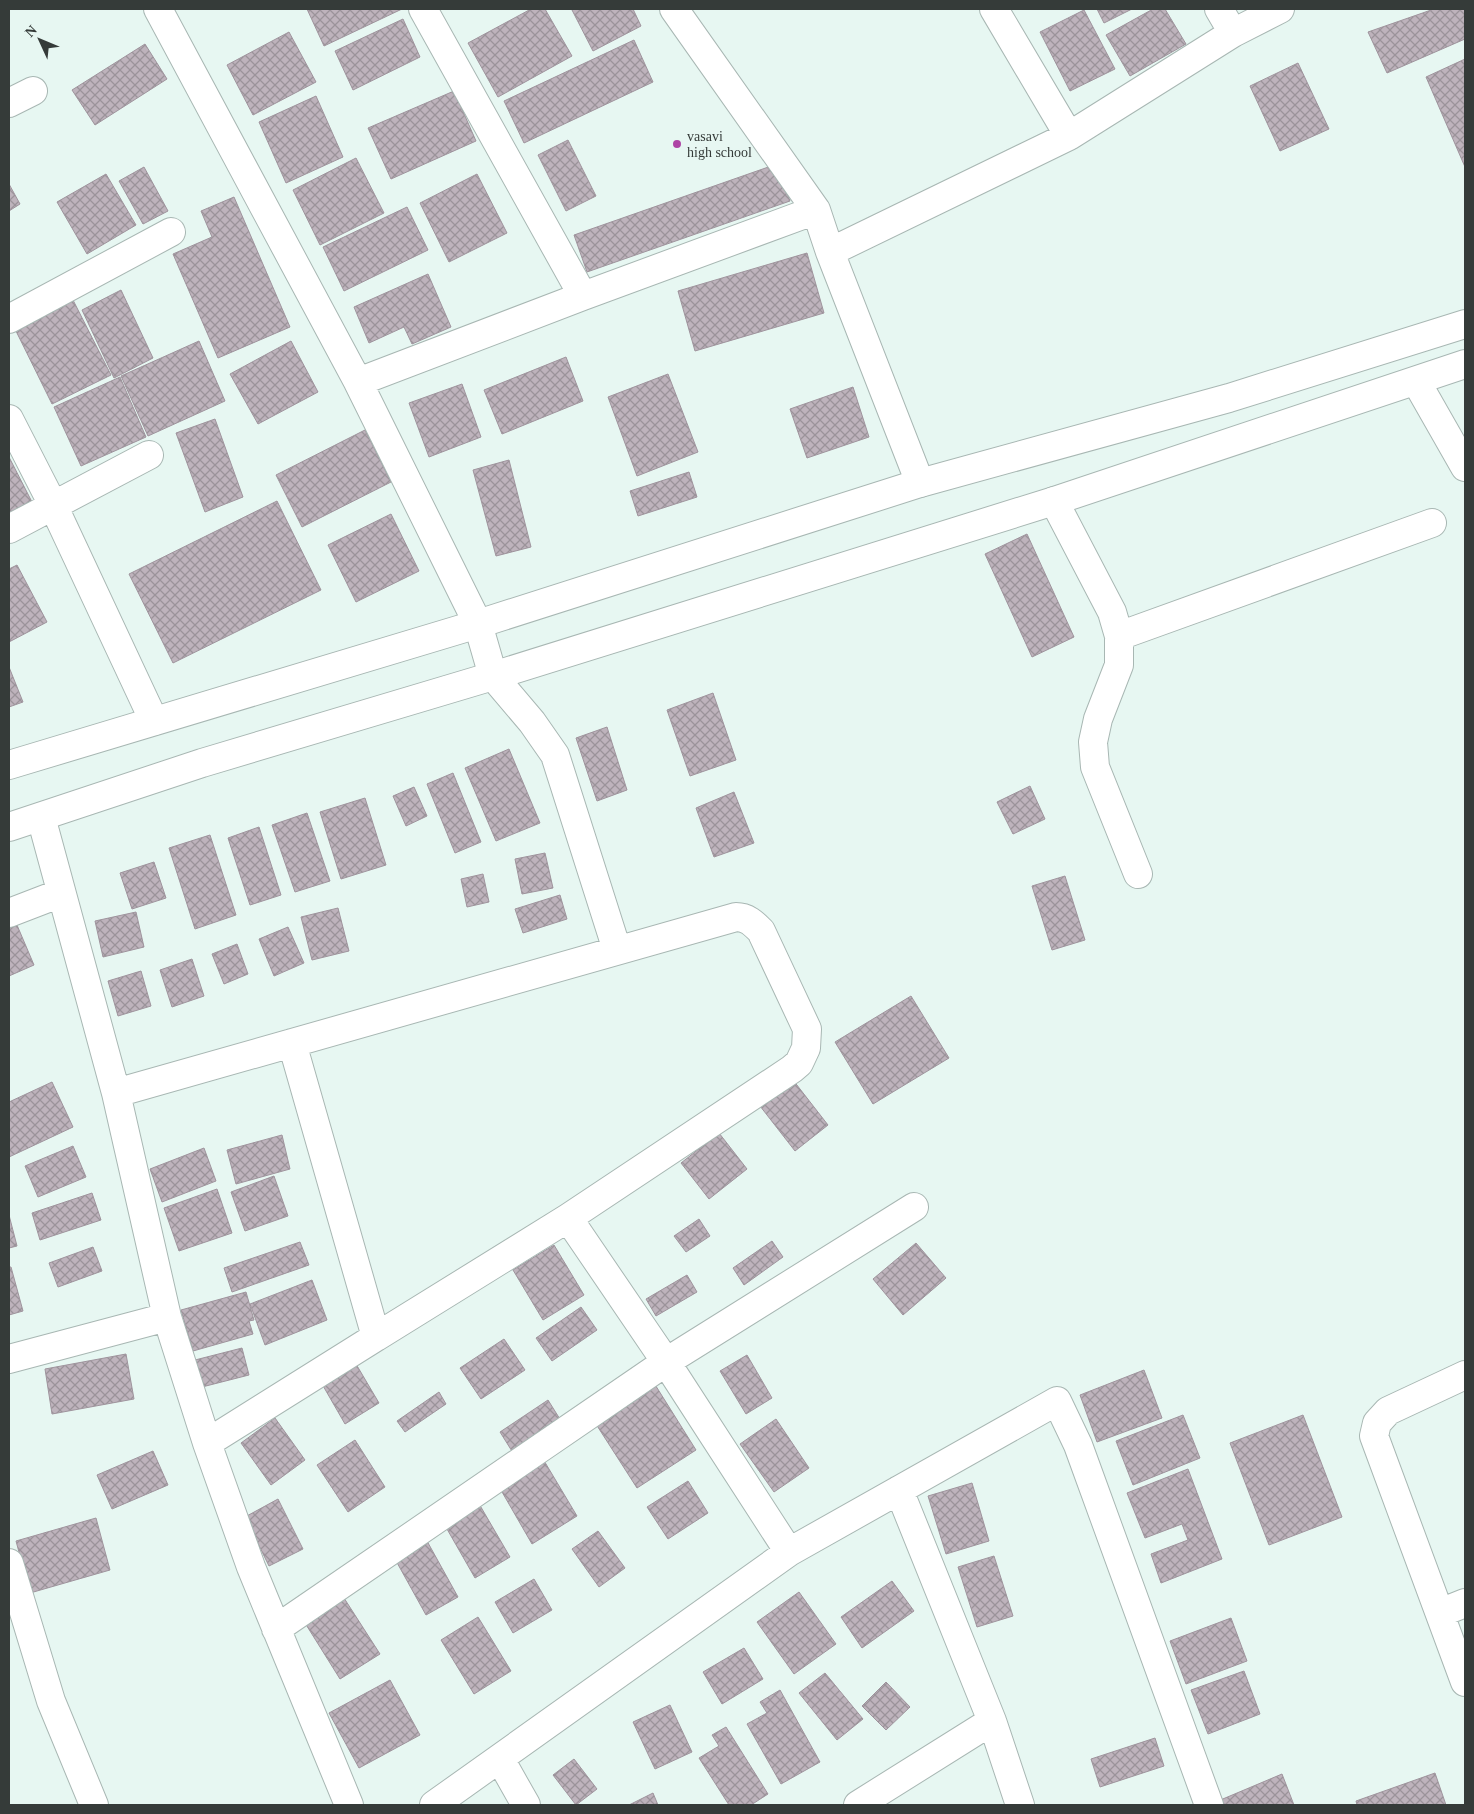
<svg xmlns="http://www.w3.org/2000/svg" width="1474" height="1814" font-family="'Times New Roman',serif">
<defs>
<pattern id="building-cross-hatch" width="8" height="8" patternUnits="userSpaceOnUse" patternTransform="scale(1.25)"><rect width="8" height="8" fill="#beb3bc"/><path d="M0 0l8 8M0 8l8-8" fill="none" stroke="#9b939a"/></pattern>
</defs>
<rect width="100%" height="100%" fill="#e7f7f2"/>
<path fill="url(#building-cross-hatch)" stroke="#9f949d" d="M307,9H402L324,46Z
M531,9H545L572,56L498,97L468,43Z
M574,9H633L641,26L593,51L572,10Z
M1097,9H1132L1104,23Z
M1153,9H1165L1186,44L1130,76L1106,35Z
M1434,9H1465V39L1387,73L1368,32Z
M1084,10L1115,69L1070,91L1040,32Z
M403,19L420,57L353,90L335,51Z
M289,32L316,82L253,115L227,65Z
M634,40L653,82L524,143L504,101Z
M145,44L167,79L95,125L72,90Z
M1465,59V167L1426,77Z
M1298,63L1329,129L1280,151L1250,86Z
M454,91L476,141L391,179L368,128Z
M316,96L343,157L286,183L259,122Z
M568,140L596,196L566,211L538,155Z
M356,158L384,213L320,245L293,190Z
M777,164L790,201L587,272L574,235Z
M144,167L168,211L143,224L119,181Z
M106,174L136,225L87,254L57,202Z
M477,174L507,233L449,262L420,203Z
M9,184L20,204L9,211Z
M234,197L290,327L218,358L173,254L212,237L201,211Z
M407,207L428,250L344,291L323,247Z
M807,253L824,313L695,351L678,291Z
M428,274L451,327L412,344L404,327L369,343L354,307Z
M121,290L153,358L114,378L82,310Z
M73,300L111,375L52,404L15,329Z
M199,341L225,401L148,436L121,376Z
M291,341L318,392L258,424L230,374Z
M566,357L583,401L502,434L484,390Z
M668,374L698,452L637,476L608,397Z
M120,377L146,437L81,466L54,407Z
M462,384L481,437L429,457L409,403Z
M853,387L869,437L807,458L790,409Z
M215,419L243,497L205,512L176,433Z
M365,430L391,482L302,527L276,475Z
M9,457L33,504L9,517Z
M509,460L531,547L496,556L473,470Z
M689,472L697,497L638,516L630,491Z
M277,501L321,590L173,663L129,574Z
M391,514L419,571L356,602L328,545Z
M1027,534L1074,637L1032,657L985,554Z
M17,565L47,622L9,642V569Z
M9,667L23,702L9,707Z
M713,693L736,760L690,776L667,710Z
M607,727L627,790L597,801L576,738Z
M509,749L540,823L496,841L465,768Z
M453,773L481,842L455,853L427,784Z
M1030,786L1045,819L1013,834L997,802Z
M414,787L427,816L406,826L393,796Z
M734,792L754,843L714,857L696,808Z
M365,798L386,865L341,879L320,812Z
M307,813L330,881L295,892L272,825Z
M259,827L281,895L250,905L228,838Z
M210,835L236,915L195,929L169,848Z
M545,853L553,888L522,894L515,859Z
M154,862L166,898L132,909L120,873Z
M483,874L489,902L467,907L461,879Z
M1065,876L1085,940L1052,950L1032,886Z
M560,895L567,919L523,933L515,909Z
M338,908L349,951L312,960L301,917Z
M136,912L144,947L103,957L95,921Z
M14,918L34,965L9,976V920Z
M288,927L304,963L274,976L259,939Z
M237,944L248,974L224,984L212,954Z
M192,959L204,996L172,1007L160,970Z
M141,971L151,1006L118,1016L108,981Z
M911,996L949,1058L873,1104L835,1042Z
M793,1080L828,1125L795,1151L760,1106Z
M52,1082L73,1127L9,1157V1102Z
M719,1133L747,1169L709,1199L681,1163Z
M282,1135L290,1169L236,1184L227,1150Z
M73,1146L86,1177L38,1197L25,1166Z
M204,1148L216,1181L162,1202L150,1169Z
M274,1176L288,1216L245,1231L231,1192Z
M217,1189L232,1233L179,1251L164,1208Z
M92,1193L101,1220L40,1240L32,1213Z
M9,1215L17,1246L9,1248Z
M699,1219L710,1236L686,1252L674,1236Z
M772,1241L783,1257L744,1285L733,1268Z
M300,1242L309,1265L232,1292L224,1268Z
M916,1243L946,1278L903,1315L873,1279Z
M554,1245L584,1295L543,1320L513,1270Z
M93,1247L102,1271L58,1287L49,1263Z
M9,1267H11L23,1311L9,1315Z
M687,1275L697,1292L656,1316L646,1299Z
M312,1280L327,1320L265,1345L250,1304Z
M246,1292L254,1320L249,1321L253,1334L193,1351L181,1310Z
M581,1307L597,1330L552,1361L536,1338Z
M504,1339L525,1370L481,1399L460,1368Z
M242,1348L249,1375L202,1387L195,1360Z
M126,1354L134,1399L52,1414L45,1369Z
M747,1355L772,1398L746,1414L720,1371Z
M356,1364L379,1403L345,1424L322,1384Z
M1144,1370L1162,1418L1097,1442L1080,1395Z
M654,1383L696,1450L637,1488L594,1421Z
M439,1392L446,1404L405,1432L397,1421Z
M548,1400L563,1424L515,1456L500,1432Z
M1183,1415L1200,1458L1133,1485L1116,1441Z
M1303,1415L1342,1517L1269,1545L1230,1443Z
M275,1418L305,1460L271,1485L241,1443Z
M776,1419L809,1468L774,1492L740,1444Z
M355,1440L385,1487L348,1512L317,1465Z
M153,1451L168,1485L112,1509L97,1475Z
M543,1459L577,1516L532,1544L498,1485Z
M1188,1469L1222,1559L1161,1583L1151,1554L1188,1540L1182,1524L1145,1538L1127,1493Z
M688,1481L708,1513L668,1539L647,1507Z
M972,1483L989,1541L946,1554L928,1496Z
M278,1499L303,1549L269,1566L245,1517Z
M478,1502L510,1557L475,1578L443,1522Z
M96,1518L110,1570L30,1593L16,1541Z
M598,1531L625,1568L599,1587L572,1549Z
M427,1541L458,1597L426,1615L395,1559Z
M994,1556L1013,1616L977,1627L958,1567Z
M534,1579L552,1610L513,1633L495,1602Z
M892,1581L914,1611L862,1648L841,1617Z
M799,1592L836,1644L794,1674L757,1622Z
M344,1598L380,1654L340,1679L305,1623Z
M478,1617L511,1671L474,1694L441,1640Z
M1231,1618L1247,1661L1186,1684L1170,1641Z
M744,1648L763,1679L722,1704L703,1672Z
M1244,1671L1260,1714L1208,1734L1191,1690Z
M825,1673L863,1719L837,1740L799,1693Z
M390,1680L420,1735L359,1768L329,1713Z
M886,1682L910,1707L886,1730L862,1706Z
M780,1690L820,1762L781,1784L747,1724L767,1713L760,1702Z
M670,1705L692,1752L655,1769L633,1722Z
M726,1727L768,1794L751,1805H729L699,1758L719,1746L712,1735Z
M1155,1738L1164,1766L1100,1787L1091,1759Z
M574,1759L597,1789L576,1805L553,1775Z
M1435,1773L1446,1805H1357L1356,1801Z
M1282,1774L1294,1805H1220L1218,1801Z
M653,1793L658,1805H629Z"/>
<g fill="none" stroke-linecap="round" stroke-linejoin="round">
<g stroke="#a8b7b3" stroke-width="30">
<path id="minor" d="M158,9L358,382
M423,9L583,296
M674,9L816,210L830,252L920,483
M1219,9L1233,33
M9,103L33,91
M1069,136L1233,33L1280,9
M830,252L1069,136L994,9
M9,319L171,232
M1416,381L1465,467
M9,419L53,505L154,721
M1054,501L1112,612L1119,636V665L1098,719L1093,742L1095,767L1138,874
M9,529L149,455
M1119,636L1432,523
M9,913L61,893
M617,950L555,755L532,722L493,676L478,624L358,382L583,296L816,210
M116,1093L736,917C747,917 753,923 761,931L807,1029L806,1048L799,1063L792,1069L568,1218L376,1337L292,1043
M914,1207L666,1362L789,1552L1057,1401L1078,1445L1209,1805
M167,1317L207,1443L251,1567L349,1805
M9,1359L167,1317L116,1093L41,817
M1465,1375L1388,1411L1377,1423L1374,1436L1465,1682
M207,1443L376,1337
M899,1490L992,1721L1020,1805
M9,1563L51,1701L94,1805
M1440,1613L1465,1603
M276,1629L666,1362L568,1218
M500,1759L526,1805
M434,1805L789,1552
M858,1805L992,1721"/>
</g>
<g stroke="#a8b7b3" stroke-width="30">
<path id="major" d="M9,765L478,624L920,483L1229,398L1465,324
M9,827L202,763L493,676L1054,501L1465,364"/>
</g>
<use href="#minor" stroke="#fff" stroke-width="28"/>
<use href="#major" stroke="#fff" stroke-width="28"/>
</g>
<circle fill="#ae44a5" stroke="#e7f7f2" stroke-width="2" cx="677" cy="144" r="5"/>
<g text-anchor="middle" stroke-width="4" stroke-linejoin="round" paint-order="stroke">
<g font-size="14" fill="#353b39" stroke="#e7f7f2" text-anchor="start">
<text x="687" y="141">vasavi<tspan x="687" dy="16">high school</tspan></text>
</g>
</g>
<rect width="1474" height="1814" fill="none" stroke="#353b39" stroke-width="20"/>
<g transform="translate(40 40) rotate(314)" stroke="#e7f7f2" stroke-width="4" paint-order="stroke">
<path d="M0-4L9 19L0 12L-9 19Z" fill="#353b39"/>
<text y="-8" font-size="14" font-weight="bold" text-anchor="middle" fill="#353b39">N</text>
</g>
</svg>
